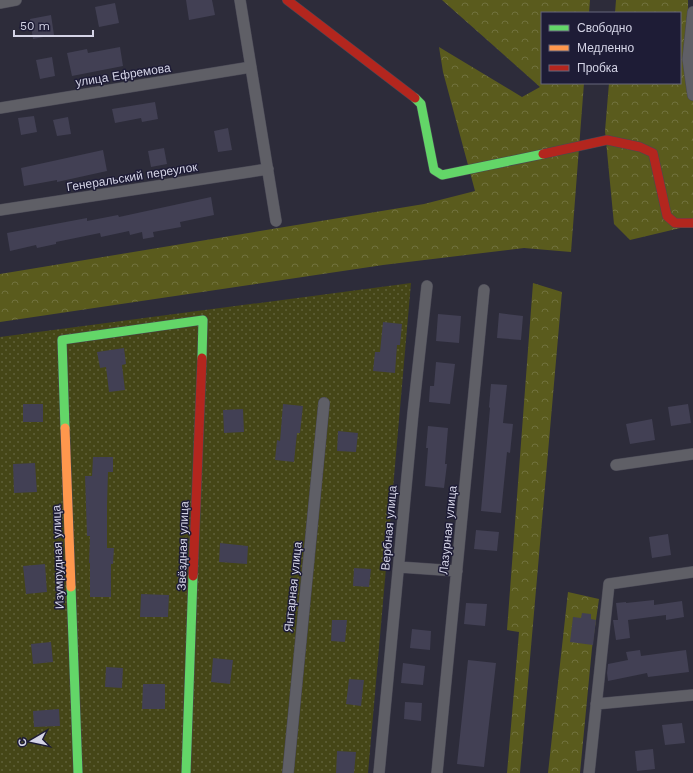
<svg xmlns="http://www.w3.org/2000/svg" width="693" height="773" font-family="'Work Sans',sans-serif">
<defs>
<pattern id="grass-dots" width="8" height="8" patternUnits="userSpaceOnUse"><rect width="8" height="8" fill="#454617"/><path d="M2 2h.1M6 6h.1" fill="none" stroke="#5f6039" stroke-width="1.8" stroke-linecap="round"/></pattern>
<pattern id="forest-crowns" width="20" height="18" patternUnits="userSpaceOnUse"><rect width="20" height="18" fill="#5a5b1d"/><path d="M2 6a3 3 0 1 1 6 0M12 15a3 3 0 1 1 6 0" fill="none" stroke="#71723e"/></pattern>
</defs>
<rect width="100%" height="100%" fill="#2d2c3a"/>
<path fill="url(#grass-dots)" d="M411,283L368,773H0V337Z"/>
<path fill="url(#forest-crowns)" d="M442,0H590L589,13H542V83H584L571,252L524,248L383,265L0,322V274L424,204L475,191L443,72L439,47L522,97L540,87Z
M616,0H688L689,71L693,102V225L630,240L614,224L605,131L609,83H680V13H615Z
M533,283L562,292L520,773H507L519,632L507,630Z
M568,592L599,599L592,648L580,773H548Z"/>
<path fill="#424054" d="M186,0H212L215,15L189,20Z
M115,3L119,23L99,27L95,7Z
M51,15L54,35L33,39L30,19Z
M120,47L123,66L72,76L67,53L87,49L88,53Z
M52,57L55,76L40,79L36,60Z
M155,102L158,119L142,122L141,118L115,123L112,109Z
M34,116L37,132L21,135L18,118Z
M68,117L71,134L57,136L53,120Z
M228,128L232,150L218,152L214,131Z
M164,148L167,164L151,167L148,151Z
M103,150L107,171L57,182V180L24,186L21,168Z
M211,197L214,215L180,222L181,227L153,232L154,237L143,239L142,232L130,235L129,231L101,237L100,233L56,242V244L37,248L36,245L10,251L7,233L87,218V221L118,215L119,217Z
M499,313L523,316L521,340L497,338Z
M438,314L461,316L459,343L436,341Z
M383,322L402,324L400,345H397L395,373L373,371L375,352H380Z
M124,348L126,364L122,365L125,390L109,392L106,367L100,368L97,352Z
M436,362L455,364L450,404L429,402L430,386H434Z
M491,384L507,385L503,423L513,424L510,453L507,452L501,513L481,511L490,408L489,407Z
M23,404H43V422H23Z
M283,404L303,406L300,433H297L294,462L275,460L277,440L280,441Z
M688,404L691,423L671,426L668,407Z
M243,409L244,432L224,433L223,410Z
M652,419L655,440L630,444L626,424Z
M428,426L448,428L445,464H447L444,488L425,486L428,448H426Z
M338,431L358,433L356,452L337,451Z
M93,457H113V472H108L107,506V548H114L113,564H111V597H90V563H89L90,536H87L85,476H92Z
M35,463L37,492L14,493L13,464Z
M476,530L499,532L497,551L474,549Z
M668,534L671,555L652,558L649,537Z
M220,543L248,546L247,564L219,562Z
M45,564L47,592L26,594L23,566Z
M354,568L371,569L369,587L353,586Z
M141,594L169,595L168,617H140Z
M654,600V605L682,601L684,617L666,620V615L628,620L630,638L616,640L613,620H618L616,603L626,602V603Z
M466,603L487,604L485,626L464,624Z
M582,613L591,614V619L596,620L593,645L570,642L573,617L581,618Z
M332,620H347L345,642L331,641Z
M412,629L431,631L430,650L410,648Z
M51,642L53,662L33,664L31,644Z
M640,650L641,656L686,650L689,672L648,677L647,673L608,681L607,673L608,664L628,660L626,652Z
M213,658L233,660L230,684L211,682Z
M468,660L496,663L484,767L457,764Z
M403,663L425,666L423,685L401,683Z
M106,667L123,668L122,688L105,687Z
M349,679L364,680L361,706L346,704Z
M143,684H165V709H142Z
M405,702L422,703L421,721L404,719Z
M59,709L60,726L34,727L33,711Z
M682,723L685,743L665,745L662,725Z
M653,749L655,769L637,771L635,751Z
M337,751L356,752L354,773H336Z"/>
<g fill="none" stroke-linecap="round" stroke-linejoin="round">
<g stroke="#494855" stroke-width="12">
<path id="street" d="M240,0L276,221
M0,3L16,0
M693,12L688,59L693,95
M0,108L251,67
M0,210L268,169
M616,465L693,454
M399,567L457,571
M596,704L693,695
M288,773L324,403
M379,773L413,413L427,286
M437,773L484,290
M589,773L609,584L693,572"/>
</g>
<g stroke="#494855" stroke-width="10">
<path id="fast" d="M415,98L421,104L434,170L442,175L543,154
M65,428L62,340L203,320L202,358
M71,587L78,773
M186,773L193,576"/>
</g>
<g stroke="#494855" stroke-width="10">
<path id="slow" d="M65,428L71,587"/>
</g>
<g stroke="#494855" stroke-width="10">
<path id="jam" d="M287,0L415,98
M543,154L607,140L640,147L653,153L667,216L675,223H693
M193,576L202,358"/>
</g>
<use href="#street" stroke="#5f5f66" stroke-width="11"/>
<use href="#fast" stroke="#63d668" stroke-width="9"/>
<use href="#slow" stroke="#ff974d" stroke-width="9"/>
<use href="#jam" stroke="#b3261e" stroke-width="9"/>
</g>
<g text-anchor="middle" stroke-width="3" stroke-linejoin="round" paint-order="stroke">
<g font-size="12" fill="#d4d4e6" stroke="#1e1c36">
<text transform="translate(123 75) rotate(-9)" y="4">улица Ефремова</text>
<text transform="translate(132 177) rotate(-9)" y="4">Генеральский переулок</text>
<text transform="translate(389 528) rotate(-85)" y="4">Вербная улица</text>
<text transform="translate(448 530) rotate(-84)" y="4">Лазурная улица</text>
<text transform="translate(183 546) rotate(-88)" y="4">Звёздная улица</text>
<text transform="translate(58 557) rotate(-92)" y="4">Изумрудная улица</text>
<text transform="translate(293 587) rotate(-84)" y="4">Янтарная улица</text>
</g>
</g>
<rect x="541" y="12" width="140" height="72" fill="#1e1c36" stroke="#67667c"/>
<rect x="549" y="25" width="20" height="6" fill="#63d668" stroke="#67667c"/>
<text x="577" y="32" font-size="12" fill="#d4d4e6">Свободно</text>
<rect x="549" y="45" width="20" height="6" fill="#ff974d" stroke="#67667c"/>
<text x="577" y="52" font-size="12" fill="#d4d4e6">Медленно</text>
<rect x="549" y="65" width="20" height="6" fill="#b3261e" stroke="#67667c"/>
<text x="577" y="72" font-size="12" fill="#d4d4e6">Пробка</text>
<g transform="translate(32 741) rotate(261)" stroke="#1e1c36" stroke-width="3" paint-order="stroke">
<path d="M0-3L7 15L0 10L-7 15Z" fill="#d4d4e6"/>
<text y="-6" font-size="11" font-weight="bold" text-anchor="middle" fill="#d4d4e6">С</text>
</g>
<path d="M14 30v6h79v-6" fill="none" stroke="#d4d4e6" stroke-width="2"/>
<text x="20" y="30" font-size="12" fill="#d4d4e6" stroke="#1e1c36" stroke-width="3" paint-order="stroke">50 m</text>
</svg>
